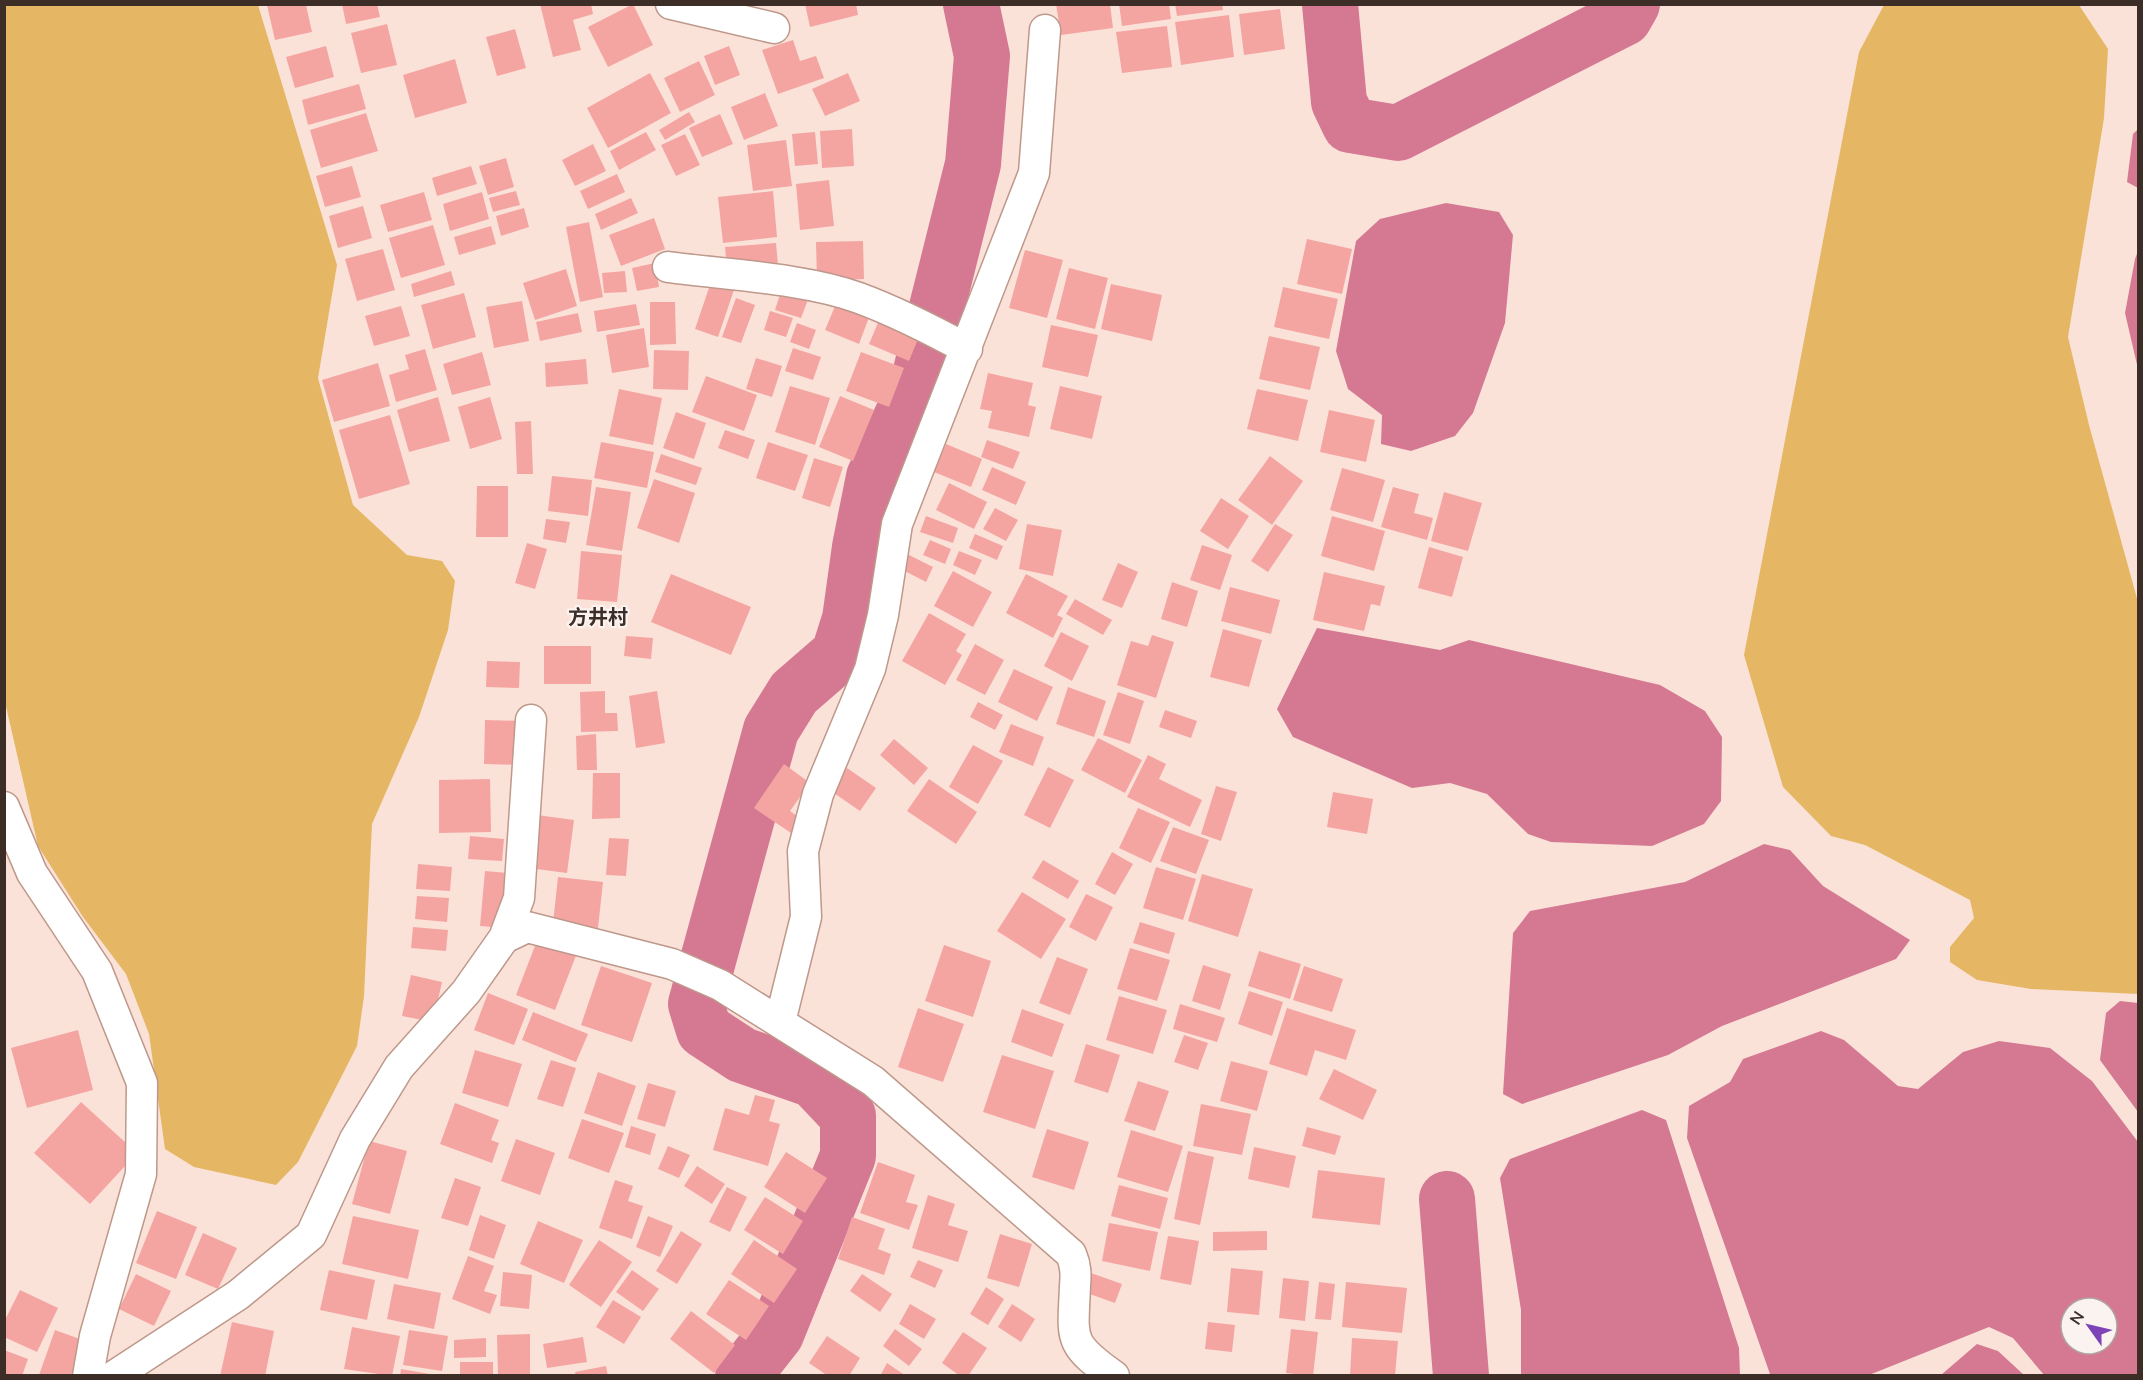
<svg xmlns="http://www.w3.org/2000/svg" width="2143" height="1380" font-family="'Nunito Sans','Noto Sans SC',sans-serif">
<rect width="100%" height="100%" fill="#fbe2d9"/>
<path fill="#e5b764" d="M4,5H258L337,265L318,378L353,505L407,555L442,561L455,581L448,630L419,717L372,824L364,996L357,1046L298,1162L276,1185L194,1167L165,1149L149,1034L126,974L83,917L38,846L5,702Z
M1884,5H2079L2108,49L2104,118L2068,337L2089,425L2138,602V994L2031,989L1977,980L1950,962V947L1974,918L1970,900L1865,845L1831,836L1783,787L1744,655L1859,52Z"/>
<path fill="#d57993" fill-rule="evenodd" d="M2138,129V188L2127,182L2133,134Z
M1446,203L1499,212L1513,235L1505,323L1473,413L1455,436L1411,451L1381,444L1382,415L1348,389L1336,351L1356,241L1380,219Z
M2138,251V369L2125,313L2135,259Z
M1317,628L1440,650L1469,640L1660,685L1705,711L1722,737L1721,801L1704,824L1652,846L1551,842L1528,834L1487,794L1450,783L1412,788L1293,737L1277,709Z
M1764,844L1790,850L1823,886L1910,940L1896,959L1722,1026L1668,1055L1522,1104L1503,1094L1513,933L1530,911L1685,882Z
M2120,1001L2138,1003V1112L2100,1060L2106,1013Z
M1821,1031L1844,1040L1898,1086L1918,1089L1963,1052L1999,1041L2050,1048L2092,1081L2138,1142V1375H2044L2013,1338L1989,1327L1869,1375L1770,1374L1687,1138L1689,1106L1730,1082L1743,1059ZM2071,1308H2107V1344H2071Z
M1642,1110L1666,1120L1739,1348L1740,1375H1521V1310L1500,1178L1510,1159Z
M1977,1344L1998,1351L2024,1375H1941Z"/>
<g fill="none" stroke-linecap="round" stroke-linejoin="round">
<path stroke="#d57993" stroke-width="56" d="M1330,4L1339,102L1350,125L1398,133L1624,18L1632,4
M1447,1199L1461,1376
M743,1376L776,1334L848,1156V1116L814,1080L742,1055L704,1030L696,1004L771,730L794,693L839,654L850,619L860,547L874,477L919,379L973,164L982,56L971,4"/>
</g>
<path fill="#f4a5a2" d="M342,4H377L380,17L346,24Z
M540,4H591L593,14L573,20L581,50L553,57Z
M633,4L653,45L608,67L588,27Z
M805,4H856L858,15L810,27Z
M1056,4H1110L1113,28L1061,35Z
M1119,4H1169L1171,19L1122,26Z
M1175,4H1222L1223,10L1177,16Z
M267,5H306L312,32L275,40Z
M1280,9L1285,49L1244,55L1239,14Z
M1229,15L1234,57L1181,65L1175,22Z
M387,24L397,65L361,73L351,33Z
M1167,26L1172,67L1122,73L1116,32Z
M515,29L526,68L497,76L486,37Z
M793,40L800,61L816,56L824,78L778,94L762,50Z
M326,46L334,77L295,88L286,57Z
M729,46L740,75L715,85L704,56Z
M455,59L467,103L415,118L403,75Z
M699,61L715,95L680,112L664,78Z
M650,73L671,113L608,148L587,108Z
M848,73L860,101L825,116L812,89Z
M359,84L366,109L308,125L302,100Z
M765,93L778,126L744,140L731,107Z
M689,112L695,122L665,140L659,130Z
M366,113L378,151L321,168L310,130Z
M720,114L733,144L702,157L689,128Z
M852,129L854,166L822,168L820,131Z
M646,132L656,150L619,170L610,151Z
M815,132L818,164L795,166L792,134Z
M685,134L700,165L676,176L661,145Z
M786,140L792,186L753,191L747,145Z
M593,144L606,171L575,186L562,160Z
M506,158L514,187L488,195L479,166Z
M352,166L361,197L325,207L316,176Z
M471,166L477,184L437,196L432,178Z
M617,174L625,192L588,209L580,191Z
M829,180L834,226L800,230L796,184Z
M516,191L520,205L493,212L489,198Z
M773,191L777,237L723,243L718,197Z
M424,192L432,220L388,232L380,205Z
M482,192L489,219L450,231L443,204Z
M631,198L638,213L601,230L595,214Z
M363,206L372,238L338,248L329,216Z
M524,208L529,227L501,236L496,216Z
M654,218L665,249L621,266L609,235Z
M589,222L603,297L580,302L566,227Z
M433,225L445,265L401,278L389,238Z
M491,226L496,244L459,255L454,237Z
M1307,239L1352,249L1342,294L1297,284Z
M863,241L864,279L817,281L816,242Z
M776,243L778,265L727,270L725,247Z
M383,249L395,290L357,301L345,259Z
M1025,250L1063,260L1047,318L1009,308Z
M655,263L659,287L637,291L632,268Z
M1069,268L1108,278L1095,329L1056,319Z
M566,269L577,306L535,320L523,283Z
M451,271L455,285L414,297L411,284Z
M625,271L627,292L604,293L602,273Z
M711,282L734,290L718,337L695,329Z
M1111,284L1162,295L1152,341L1101,329Z
M1283,287L1338,299L1329,339L1274,327Z
M782,288L809,297L801,318L775,310Z
M464,293L476,337L433,349L421,305Z
M736,298L755,305L741,343L722,337Z
M838,299L871,312L859,344L825,330Z
M522,301L529,341L494,348L486,307Z
M650,302H675L676,344L650,345Z
M636,304L640,325L597,332L594,311Z
M401,306L410,336L374,346L365,316Z
M770,311L793,318L786,337L764,330Z
M578,313L582,332L540,341L536,322Z
M880,318L920,334L909,361L869,344Z
M797,323L816,330L809,349L790,342Z
M1051,325L1098,335L1088,377L1042,367Z
M644,328L649,367L612,373L606,335Z
M1269,336L1320,347L1310,390L1259,379Z
M793,348L821,357L813,380L785,371Z
M425,349L437,390L396,402L389,375L409,369L405,355Z
M654,350L689,351L688,390L653,389Z
M482,352L491,385L452,395L443,364Z
M861,352L904,368L889,407L846,391Z
M756,358L782,366L772,397L746,389Z
M586,359L588,384L546,387L545,363Z
M378,363L390,406L334,422L322,380Z
M988,373L1033,383L1028,405L1036,407L1029,437L988,428L992,411L980,409Z
M706,376L757,395L744,431L692,412Z
M790,386L830,398L815,445L775,432Z
M1060,386L1102,396L1092,439L1050,429Z
M619,389L662,398L653,445L609,436Z
M1257,389L1308,400L1298,441L1247,429Z
M840,396L874,410L853,461L819,447Z
M438,397L450,441L409,452L397,410Z
M490,397L502,439L470,449L458,407Z
M1329,410L1375,420L1366,462L1320,452Z
M676,412L706,423L694,459L663,448Z
M390,415L410,484L359,499L339,430Z
M531,421L533,474H517L515,422Z
M725,430L755,440L748,459L718,448Z
M987,440L1020,452L1013,469L981,457Z
M601,442L654,452L647,488L594,478Z
M768,442L808,455L795,491L756,478Z
M946,444L982,459L971,487L934,472Z
M661,454L702,468L696,485L655,472Z
M1270,456L1303,481L1272,525L1238,500Z
M814,458L843,467L830,507L802,498Z
M992,467L1026,482L1016,505L982,490Z
M1342,468L1385,480L1373,522L1330,510Z
M552,476L592,480L588,516L548,511Z
M654,479L695,493L679,543L637,528Z
M949,483L987,502L974,529L936,510Z
M477,486H508V537H476Z
M596,487L631,492L622,551L586,545Z
M1393,487L1419,494L1414,513L1433,518L1427,540L1381,527Z
M1444,492L1482,503L1468,551L1431,541Z
M1221,498L1249,516L1228,549L1200,531Z
M995,508L1018,520L1006,541L983,529Z
M926,516L958,528L953,543L920,532Z
M1332,516L1385,531L1374,571L1321,556Z
M546,519L570,522L566,543L543,539Z
M1027,524L1062,530L1053,576L1019,569Z
M1275,524L1293,535L1268,572L1251,561Z
M975,534L1003,546L997,560L969,548Z
M930,540L951,549L945,564L923,555Z
M527,543L547,549L535,589L515,583Z
M1202,545L1232,555L1220,590L1190,580Z
M1429,547L1463,557L1452,597L1418,588Z
M581,551L622,555L617,602L577,599Z
M959,551L982,560L975,575L953,565Z
M903,552L933,567L926,582L897,567Z
M1118,563L1138,572L1122,608L1102,600Z
M953,571L992,592L973,627L934,606Z
M1324,572L1385,586L1380,606L1371,604L1364,631L1313,620Z
M671,574L751,607L731,655L651,622Z
M1026,574L1068,596L1057,615L1063,618L1053,638L1006,613Z
M1172,582L1198,591L1187,627L1161,619Z
M1230,587L1280,600L1271,634L1221,621Z
M1075,599L1112,620L1103,635L1066,614Z
M929,613L966,634L956,651L962,655L945,685L902,661Z
M1223,629L1262,640L1249,687L1210,677Z
M1061,632L1089,646L1072,681L1044,666Z
M1152,635L1174,642L1156,698L1117,685L1131,641L1148,646Z
M626,636L653,638L651,659L624,656Z
M975,644L1004,660L985,695L956,680Z
M544,646H591V684H544Z
M487,661L520,662L519,688L486,687Z
M1014,669L1053,687L1037,721L998,702Z
M1068,687L1106,701L1094,737L1056,724Z
M605,691V713H617L618,731L581,732L580,692Z
M657,691L665,743L636,748L629,696Z
M1118,692L1144,701L1130,744L1103,735Z
M978,702L1003,715L995,730L970,717Z
M1165,710L1197,721L1191,738L1159,727Z
M485,720L525,721L524,765L484,764Z
M1011,724L1044,737L1033,766L999,752Z
M596,734L597,770H577L576,736Z
M1098,738L1142,760L1125,793L1081,770Z
M894,739L928,768L914,785L880,755Z
M973,745L1003,761L978,804L949,787Z
M1148,755L1166,764L1159,779L1202,800L1190,827L1127,797Z
M784,764L810,783L790,811L804,821L794,835L754,808Z
M1048,767L1074,780L1050,828L1024,815Z
M847,768L876,788L860,811L831,791Z
M593,773H620V818L592,819Z
M490,779L491,832L439,833V780Z
M929,779L977,812L956,844L907,811Z
M1216,786L1237,792L1221,841L1201,834Z
M1333,792L1373,799L1367,834L1327,827Z
M1138,808L1170,822L1151,863L1119,848Z
M537,815L574,820L567,873L529,868Z
M1173,827L1209,840L1196,874L1160,861Z
M470,836L504,839L502,861L468,859Z
M609,838L629,839L626,876L606,875Z
M1112,852L1133,864L1115,895L1095,884Z
M1043,860L1079,881L1068,899L1032,878Z
M418,864L452,867L450,891L416,889Z
M1156,867L1196,879L1183,920L1143,908Z
M485,871L508,873L504,928L480,926Z
M1202,874L1253,889L1238,937L1188,921Z
M558,877L603,882L598,928L553,923Z
M1022,892L1066,919L1041,959L997,931Z
M1086,894L1113,907L1096,941L1069,927Z
M417,896L449,898L447,922L415,919Z
M1140,922L1175,933L1169,954L1133,943Z
M413,927L448,930L446,951L411,948Z
M538,938L577,953L555,1010L516,995Z
M944,945L991,961L973,1017L925,1001Z
M1130,948L1170,960L1157,1001L1117,989Z
M1259,951L1301,964L1290,999L1248,986Z
M1057,957L1088,969L1070,1015L1039,1003Z
M1203,965L1231,974L1220,1010L1192,1001Z
M601,966L652,983L632,1042L581,1025Z
M1304,966L1343,979L1332,1012L1293,1000Z
M411,975L442,982L433,1022L402,1016Z
M1249,991L1283,1002L1272,1036L1238,1024Z
M488,993L528,1009L514,1045L474,1030Z
M1119,996L1167,1010L1153,1054L1106,1040Z
M1180,1004L1225,1018L1217,1042L1173,1029Z
M918,1008L964,1024L943,1082L898,1067Z
M1287,1008L1356,1030L1346,1060L1315,1050L1307,1076L1269,1064Z
M1022,1009L1064,1024L1052,1057L1011,1042Z
M533,1012L588,1034L576,1062L522,1040Z
M78,1030L93,1090L27,1108L11,1048Z
M1184,1035L1208,1043L1198,1070L1174,1062Z
M1086,1044L1120,1055L1108,1093L1074,1082Z
M475,1050L522,1064L508,1107L462,1093Z
M1002,1055L1054,1071L1035,1129L983,1112Z
M551,1060L576,1068L563,1107L537,1099Z
M1231,1061L1268,1071L1257,1111L1220,1101Z
M1334,1069L1377,1090L1363,1120L1319,1099Z
M598,1072L636,1086L622,1126L584,1113Z
M1138,1081L1169,1091L1155,1131L1124,1121Z
M648,1083L676,1091L665,1127L637,1119Z
M755,1095L775,1100L769,1121L780,1124L768,1166L713,1150L725,1108L749,1115Z
M81,1102L137,1153L90,1204L34,1153Z
M455,1103L499,1120L491,1140L499,1143L492,1163L440,1144Z
M1201,1104L1251,1114L1242,1155L1193,1146Z
M582,1119L624,1133L609,1173L568,1158Z
M631,1126L656,1134L650,1155L625,1147Z
M1307,1127L1341,1136L1335,1155L1302,1146Z
M1047,1129L1089,1142L1074,1190L1032,1177Z
M1131,1130L1183,1146L1168,1192L1117,1177Z
M516,1139L555,1153L540,1195L501,1181Z
M369,1141L407,1151L390,1214L352,1204Z
M668,1146L690,1155L679,1178L658,1169Z
M1254,1147L1296,1156L1289,1188L1248,1179Z
M1188,1151L1214,1157L1200,1225L1174,1219Z
M786,1152L827,1178L805,1213L764,1187Z
M878,1162L915,1175L906,1202L918,1205L909,1230L860,1213Z
M697,1166L725,1184L712,1204L684,1186Z
M1318,1170L1385,1178L1380,1225L1312,1218Z
M455,1178L481,1187L468,1226L441,1218Z
M615,1180L633,1186L628,1201L643,1206L632,1239L599,1228Z
M1119,1185L1168,1198L1160,1229L1111,1216Z
M727,1187L747,1197L730,1232L709,1222Z
M928,1195L955,1204L948,1225L968,1231L958,1262L912,1248Z
M765,1197L803,1221L783,1254L744,1230Z
M157,1211L197,1227L176,1279L136,1263Z
M480,1215L506,1225L494,1259L469,1250Z
M353,1216L419,1230L408,1279L342,1264Z
M648,1216L673,1226L660,1257L636,1247Z
M852,1217L885,1229L878,1249L891,1254L884,1275L838,1259Z
M538,1221L583,1240L564,1283L520,1264Z
M1109,1223L1158,1232L1150,1271L1102,1261Z
M681,1231L702,1244L677,1284L656,1271Z
M1267,1231V1250L1213,1251V1232Z
M203,1233L237,1248L218,1289L185,1275Z
M1000,1234L1032,1244L1019,1287L987,1278Z
M1168,1236L1199,1241L1191,1285L1160,1279Z
M599,1240L632,1262L601,1307L569,1285Z
M754,1240L797,1269L774,1303L731,1274Z
M468,1256L494,1266L484,1291L497,1295L490,1314L452,1299Z
M918,1260L943,1270L935,1288L910,1277Z
M1231,1268L1263,1271L1259,1315L1227,1312Z
M329,1270L375,1280L367,1320L320,1310Z
M632,1270L659,1289L643,1311L616,1292Z
M503,1272L532,1275L529,1309L500,1306Z
M1091,1273L1122,1284L1115,1303L1084,1292Z
M136,1274L171,1291L154,1326L119,1309Z
M862,1274L892,1294L880,1312L850,1291Z
M1283,1278L1309,1281L1305,1321L1279,1318Z
M729,1280L769,1306L746,1340L706,1314Z
M1319,1282L1335,1284L1331,1320L1315,1319Z
M1346,1282L1407,1288L1402,1333L1342,1327Z
M394,1284L441,1293L434,1329L387,1319Z
M986,1287L1004,1299L988,1325L970,1314Z
M20,1290L58,1308L37,1352L4,1337V1322Z
M613,1300L641,1317L624,1344L596,1327Z
M910,1304L936,1319L924,1339L899,1324Z
M1012,1304L1035,1319L1021,1342L998,1327Z
M691,1311L735,1345L714,1373L670,1339Z
M232,1322L274,1331L265,1376H220Z
M1208,1322L1235,1325L1232,1352L1205,1349Z
M352,1327L400,1336L392,1376L344,1369Z
M895,1329L922,1349L909,1366L883,1346Z
M1291,1329L1318,1332L1313,1376L1286,1373Z
M55,1330L88,1342L77,1376L39,1375Z
M409,1330L448,1336L442,1371L403,1365Z
M963,1332L987,1348L968,1376H960L942,1363Z
M530,1334V1376H498L497,1335Z
M827,1336L860,1358L849,1376H828L809,1363Z
M583,1337L587,1362L547,1368L543,1344Z
M486,1338V1357L454,1358V1340Z
M1352,1338L1398,1341L1395,1376H1350Z
M4,1350L28,1359L22,1376H4Z
M460,1362H493V1376H460Z
M887,1363L906,1376H880Z
M606,1366L608,1376H576L575,1372Z
M401,1369L430,1374V1376H400Z"/>
<g fill="none" stroke-linecap="round" stroke-linejoin="round">
<g stroke="#be988a" stroke-width="33">
<path id="street" d="M671,4L774,28
M668,267C727,275 804,278 859,298C897,312 932,330 967,349
M4,807L32,873L97,971L142,1083L141,1174L95,1336L88,1376
M504,938L527,927L672,964L720,985L873,1081L1071,1254C1076,1266 1076,1274 1075,1286C1073,1339 1067,1343 1114,1376
M780,1022L806,917L803,851L818,794L870,669L883,615L897,524L1034,173L1045,30
M114,1376L238,1295L311,1235L355,1139L399,1067L466,992L504,938L519,898L531,720"/>
</g>
<use href="#street" stroke="#fff" stroke-width="30"/>
</g>
<g text-anchor="middle" stroke-width="4.5" stroke-linejoin="round" paint-order="stroke">
<g font-size="20" font-weight="bold" fill="#3c2d27" stroke="#fbf3f0">
<text x="598" y="624">方井村</text>
</g>
</g>
<rect width="2143" height="1380" fill="none" stroke="#3c2d27" stroke-width="12"/>
<g transform="translate(2089 1326) rotate(304)"><circle r="28" fill="#fbf3f0" stroke="#afa4a0" stroke-width="1.5"/>
<path d="M0-4.5L10 22L0 15L-10 22Z" fill="#7f43b8"/>
<text y="-9" font-size="16" font-weight="bold" text-anchor="middle" fill="#3c2d27">N</text>
</g>
</svg>
